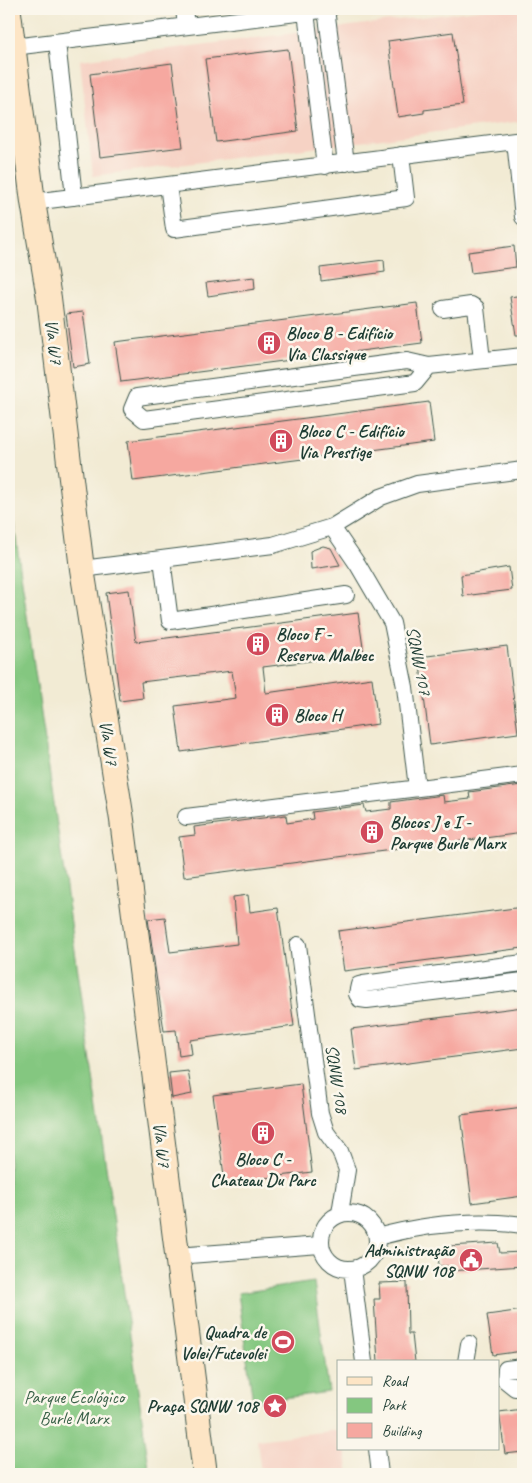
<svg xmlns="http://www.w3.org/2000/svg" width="532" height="1483" font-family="Caveat,sans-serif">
<rect width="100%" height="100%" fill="#fbf7ec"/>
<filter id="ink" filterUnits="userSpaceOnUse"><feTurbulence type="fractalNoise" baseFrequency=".02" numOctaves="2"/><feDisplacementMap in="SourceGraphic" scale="10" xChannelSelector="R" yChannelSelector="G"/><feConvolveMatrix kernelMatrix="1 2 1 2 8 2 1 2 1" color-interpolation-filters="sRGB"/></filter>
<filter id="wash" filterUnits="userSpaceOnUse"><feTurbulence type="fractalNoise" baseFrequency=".0096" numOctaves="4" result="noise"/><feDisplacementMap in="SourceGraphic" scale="20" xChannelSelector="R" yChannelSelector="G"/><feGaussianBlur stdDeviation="1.12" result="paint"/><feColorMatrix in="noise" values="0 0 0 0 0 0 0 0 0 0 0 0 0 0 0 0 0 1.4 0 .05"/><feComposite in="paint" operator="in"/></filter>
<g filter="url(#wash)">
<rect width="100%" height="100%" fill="#f2ebd4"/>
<path fill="#f6d2c4" d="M486,9H523V121L93,176L80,60Z
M338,1430V1449H345L349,1474H261L257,1440Z"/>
<path fill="#84c780" stroke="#52825a" d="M9,490L150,1474H9Z
M314,1282L329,1392L253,1402L238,1293Z"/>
<g id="blocks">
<path fill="#f6a8a0" d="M453,32L463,105L424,110V113L398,117L388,41Z
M288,49L298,131L216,142L205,59Z
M172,63L183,147L100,157L90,74Z
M514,246L516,267L471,273L468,252Z
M384,260L385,272L321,281L320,268Z
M254,277L255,289L208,296L206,283Z
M523,295V335H516L510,297Z
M417,303L422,343L121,382L115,342Z
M83,312L90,364L73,367L66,314Z
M429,402L434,442L133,481L128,441Z
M323,546L331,548L340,565L311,569L310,551Z
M509,567L512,590L463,596L461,575Z
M129,590L136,642L358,613L364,654L263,667L266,693L372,678L378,724L181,752L175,706L236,698L232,671L141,682L143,698L120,701L106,593Z
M507,646L518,733L430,745L419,657Z
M522,785L523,833L184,877L179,837L195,835L194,827L286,815L287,823L313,819L312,812L364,805L366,812L391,809V802L443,795L444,802L470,799L469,792Z
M248,895L250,912L278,908L294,1026L190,1040L192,1054L179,1056L176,1030L164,1031L148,919L165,917L170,952L237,944L233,897Z
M523,907V948L344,971L338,931Z
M523,1007V1048L356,1070L351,1029Z
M188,1071L192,1094L172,1098L169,1073Z
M301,1084L312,1172L225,1183L213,1095Z
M523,1107V1196L472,1203L461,1115Z
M498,1243L500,1253L523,1252V1266L449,1271L448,1266H439L438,1253L450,1246Z
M407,1282L408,1334H412L415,1362H378L374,1299H380L379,1283Z
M523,1310V1351L493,1355L487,1315Z
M523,1409V1452L505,1454L499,1412Z"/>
</g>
</g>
<g filter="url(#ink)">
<use href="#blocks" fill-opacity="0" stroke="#3f574c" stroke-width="1"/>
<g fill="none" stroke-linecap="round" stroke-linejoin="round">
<g stroke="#3f574c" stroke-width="18">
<path id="minor" d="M184,9L186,26
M326,9L346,163
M306,12L325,166
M57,42L74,197
M13,47L330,9
M515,141L523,217
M168,185L174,229L406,198L401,155
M33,202L523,140
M443,309L471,305L476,308L482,360
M429,366L415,383L144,419L132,409L137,397L407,361L429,366L523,356
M332,527L358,565L392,623L405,687L417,788
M162,559L170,621L346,595
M82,569L273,545L332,527L381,497L417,484L523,470
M186,817L523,775
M298,945L320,1113L326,1132L340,1151L347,1170L340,1213
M523,963L363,984L359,985L357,994L360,999L367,1000L523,981
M321 1241a28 28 0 1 1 56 0a28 28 0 1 1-56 0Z
M377,1237C425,1224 474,1219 523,1225
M176,1256L320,1245
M352,1269L364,1362
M466,1362L469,1344
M505,1380L506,1369L523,1367
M505,1380L515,1388L523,1387
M377,1449L380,1474"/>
</g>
<g stroke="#3f574c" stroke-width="26">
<path id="secondary" d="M9,13L33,202L49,298L82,569L122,820L205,1474"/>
</g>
<use href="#minor" stroke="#fff" stroke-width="16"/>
<use href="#secondary" stroke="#fde5c5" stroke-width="24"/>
</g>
</g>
<defs>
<g id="building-disc" transform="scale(1.25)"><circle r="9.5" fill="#d1495b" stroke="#fbf7ec"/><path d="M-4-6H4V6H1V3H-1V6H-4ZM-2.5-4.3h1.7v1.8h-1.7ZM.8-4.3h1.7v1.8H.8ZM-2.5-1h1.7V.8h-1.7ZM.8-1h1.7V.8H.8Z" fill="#fff"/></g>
<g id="civic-disc" transform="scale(1.25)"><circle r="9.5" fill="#d1495b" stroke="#fbf7ec"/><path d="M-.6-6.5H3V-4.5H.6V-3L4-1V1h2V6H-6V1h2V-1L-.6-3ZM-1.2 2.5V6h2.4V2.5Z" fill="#fff"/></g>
<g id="stadium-disc" transform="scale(1.25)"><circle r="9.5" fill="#d1495b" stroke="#fbf7ec"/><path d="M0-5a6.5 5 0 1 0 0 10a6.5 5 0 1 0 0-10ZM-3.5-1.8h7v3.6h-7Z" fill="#fff"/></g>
<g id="sight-disc" transform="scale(1.25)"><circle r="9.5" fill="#d1495b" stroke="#fbf7ec"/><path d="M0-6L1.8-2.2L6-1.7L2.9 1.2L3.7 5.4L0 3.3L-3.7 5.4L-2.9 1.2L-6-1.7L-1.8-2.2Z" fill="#fff"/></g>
</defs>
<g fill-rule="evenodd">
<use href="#building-disc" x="269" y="343"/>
<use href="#building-disc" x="281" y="441"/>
<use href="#building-disc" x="258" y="644"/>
<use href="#building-disc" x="277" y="715"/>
<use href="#building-disc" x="372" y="832"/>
<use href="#building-disc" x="263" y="1133"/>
<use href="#civic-disc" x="471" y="1260"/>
<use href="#stadium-disc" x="283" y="1342"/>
<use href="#sight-disc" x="275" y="1406"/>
</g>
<g text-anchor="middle" stroke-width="5" stroke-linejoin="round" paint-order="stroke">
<g font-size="18" font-weight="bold" fill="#1f3d34" stroke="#fbf7ec" text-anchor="start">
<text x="286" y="339">Bloco B - Edifício<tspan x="286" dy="21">Via Classique</tspan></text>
<text x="298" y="437">Bloco C - Edifício<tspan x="298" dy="21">Via Prestige</tspan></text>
<text x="276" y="640">Bloco F -<tspan x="276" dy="21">Reserva Malbec</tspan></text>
<text x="294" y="721">Bloco H</text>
<text x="390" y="828">Blocos J e I -<tspan x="390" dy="21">Parque Burle Marx</tspan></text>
<text x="263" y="1165" text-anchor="middle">Bloco C -<tspan x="263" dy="21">Chateau Du Parc</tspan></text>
<text x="454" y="1256" text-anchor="end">Administração<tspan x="454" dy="21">SQNW 108</tspan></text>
<text x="266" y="1338" text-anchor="end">Quadra de<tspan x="266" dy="21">Volei/Futevolei</tspan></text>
<text x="258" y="1412" text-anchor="end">Praça SQNW 108</text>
</g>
<g font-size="18" fill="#1f3d34" stroke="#fbf7ec">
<text transform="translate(54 342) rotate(83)" y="6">Vla W7</text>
<text transform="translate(419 661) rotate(79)" y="6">SQNW 107</text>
<text transform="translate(109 743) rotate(81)" y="6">Vla W7</text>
<text transform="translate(337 1079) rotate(81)" y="6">SQNW 108</text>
<text transform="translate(162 1145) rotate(83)" y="6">Vla W7</text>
</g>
<g font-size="18" fill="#386047" stroke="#fbf7ec">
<text x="74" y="1403">Parque Ecológico<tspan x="74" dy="21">Burle Marx</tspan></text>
</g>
</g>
<rect width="532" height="1483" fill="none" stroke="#fbf7ec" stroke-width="30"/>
<rect x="337" y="1360" width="162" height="90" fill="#fbf7ec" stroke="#a3ada2"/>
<rect x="347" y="1377" width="25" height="8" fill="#fde5c5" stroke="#a3ada2"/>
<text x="382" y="1386" font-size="15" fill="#1f3d34">Road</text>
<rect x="347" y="1398" width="25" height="15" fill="#84c780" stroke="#a3ada2"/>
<text x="382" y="1410" font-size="15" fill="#1f3d34">Park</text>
<rect x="347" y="1423" width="25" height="15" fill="#f6a8a0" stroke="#a3ada2"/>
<text x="382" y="1436" font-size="15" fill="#1f3d34">Building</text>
</svg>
